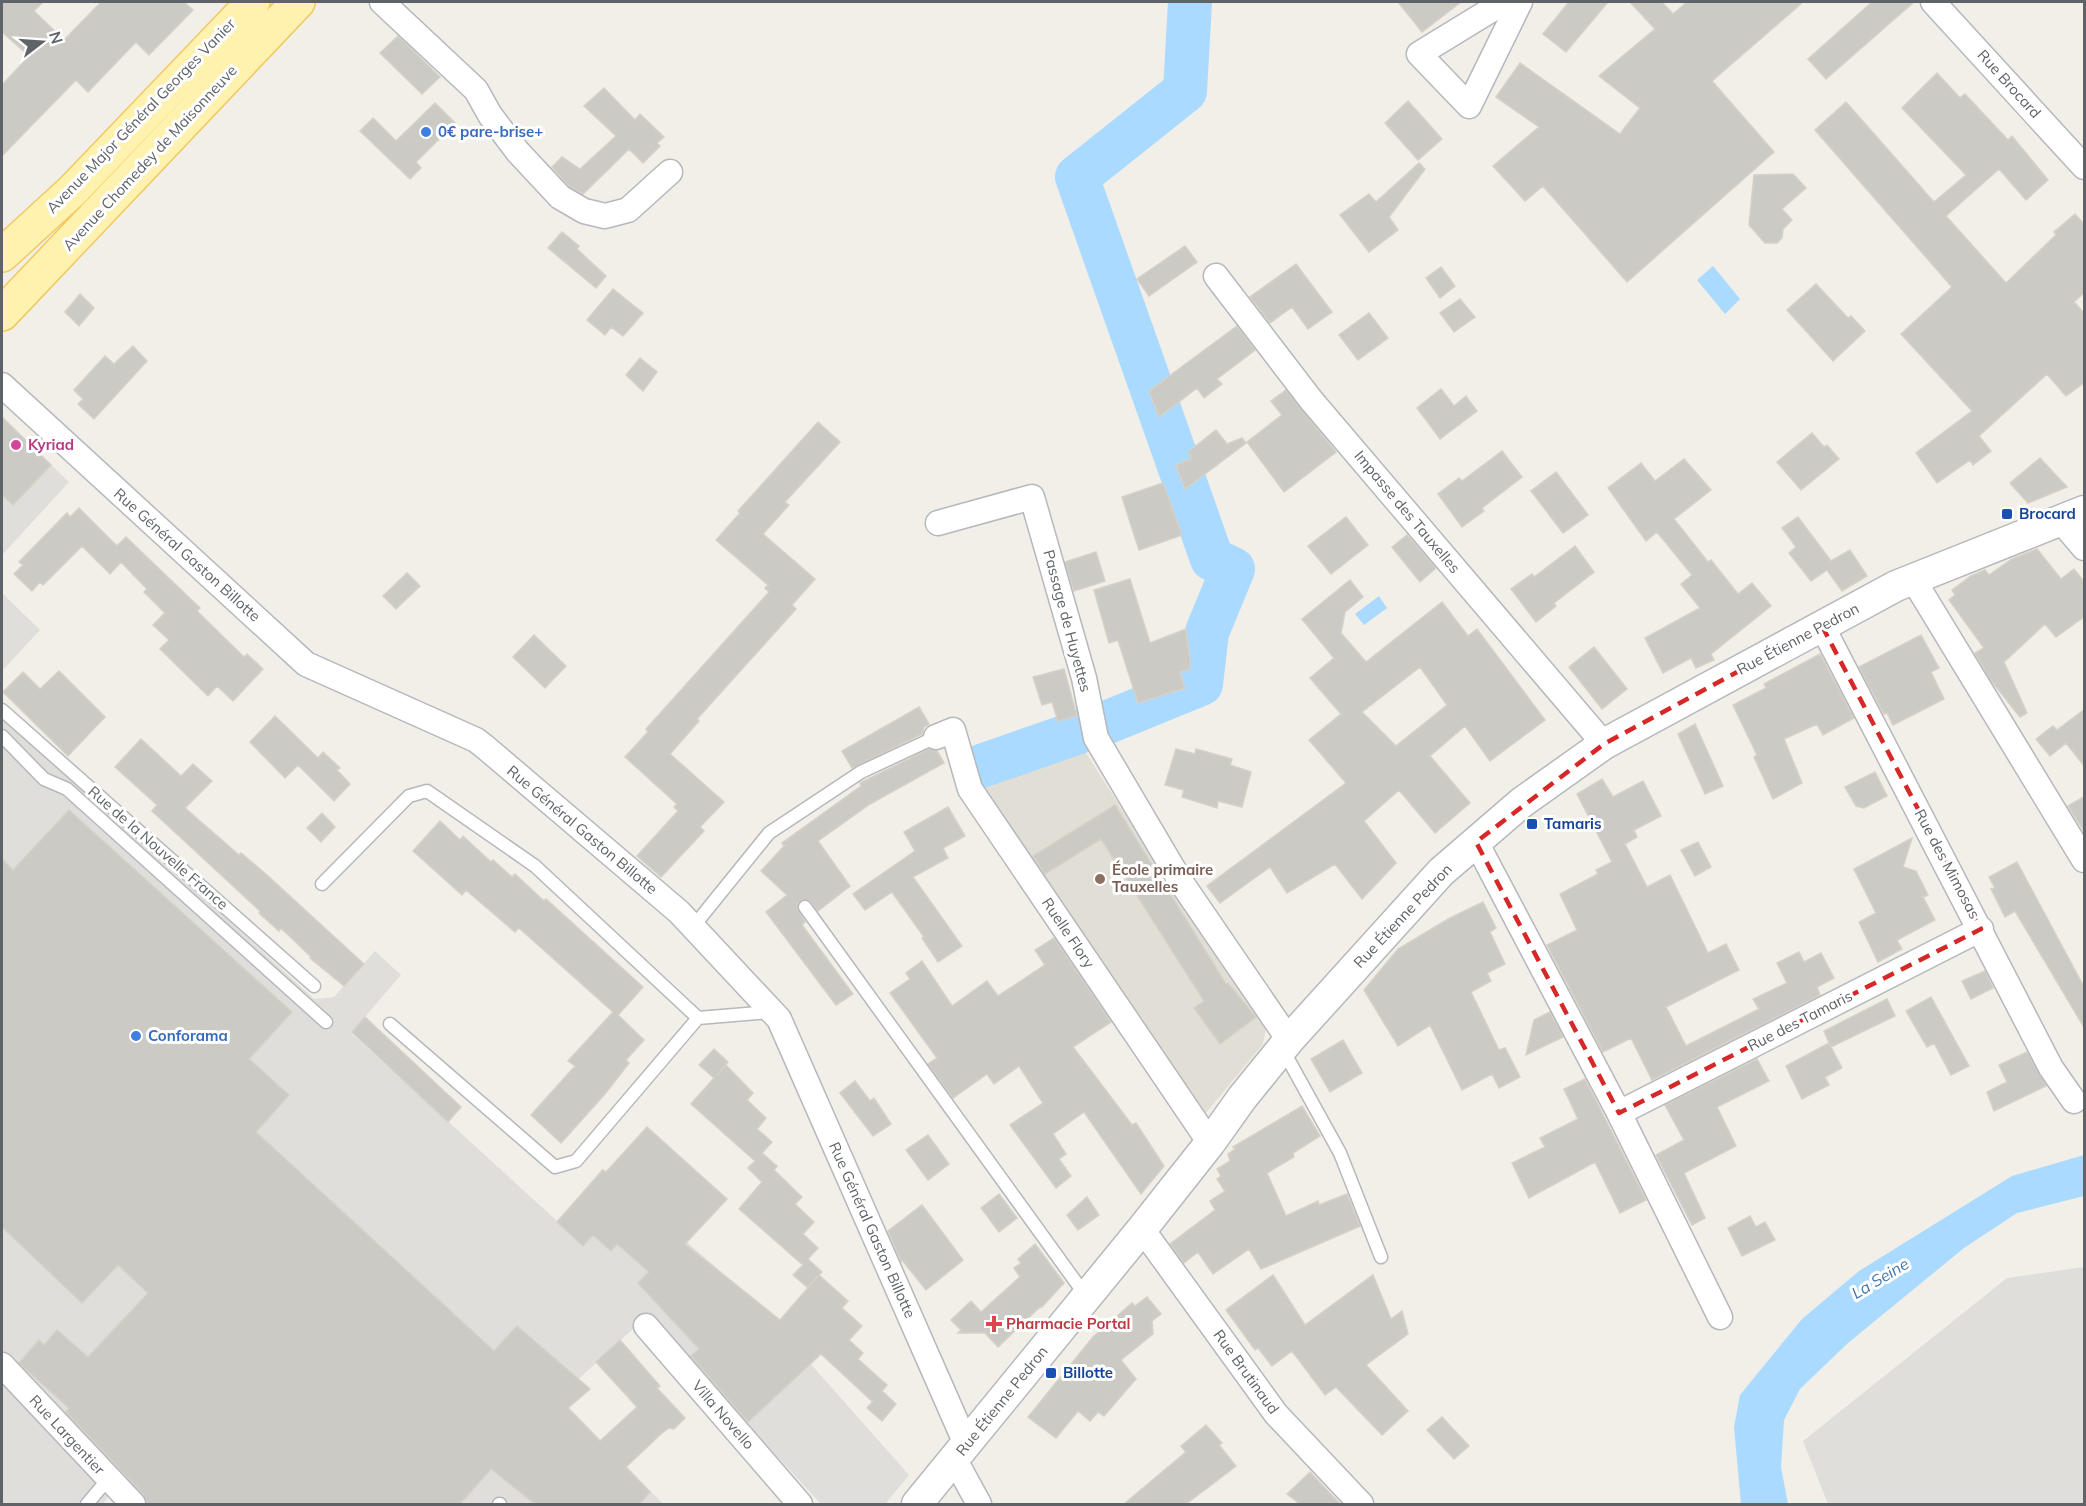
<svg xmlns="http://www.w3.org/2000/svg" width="2086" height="1506" font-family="Mulish,sans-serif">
<rect width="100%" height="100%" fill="#f1efe8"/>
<path fill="#e0deda" d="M2,417L69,482L2,555Z
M2,593L40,630L2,671Z
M2,708L122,823L314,999L334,997L375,951L401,975L351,1033L557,1221L602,1169L754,1300L909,1475L885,1504H821L647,1316L559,1397L663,1504H146L119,1480L103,1504H2Z
M2084,1267V1504H1828L1803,1441L2007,1278Z"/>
<path fill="#e1ded6" d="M1077,739L1223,967L1267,1022L1263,1044L1197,1124L975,791L978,773Z"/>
<path fill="#aadaff" d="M1713,266L1740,299L1725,314L1697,280Z
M1379,596L1387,608L1364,625L1355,614Z
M2084,1155V1196L2017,1213L1964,1248L1848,1343L1800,1389L1784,1420L1781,1467L1788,1504H1741L1734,1427L1740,1395L1802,1319L1859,1271L2012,1176Z"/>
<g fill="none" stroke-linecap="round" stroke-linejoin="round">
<path stroke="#aadaff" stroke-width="44" d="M981,766L1108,722L1201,684L1207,632L1233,569L1212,559L1077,177L1185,91L1190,2"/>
</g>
<path fill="#cccac5" stroke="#d6d1c6" stroke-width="1.5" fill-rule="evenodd" d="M2,2H43L34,11L64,40L101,2H184L193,10L149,55L136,42L88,92L76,80L2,156V85L29,56L2,32Z
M1398,2H1461L1422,32Z
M1569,2H1608L1566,52L1543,34Z
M1630,2H1662L1673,14L1687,2H1803L1712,81L1774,152L1627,282L1543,186L1525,201L1493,166L1539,127L1496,97L1520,63L1620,134L1640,108L1599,76L1655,29Z
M1872,2H1914L1826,79L1808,59Z
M398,36L440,77L422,94L380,53Z
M1937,73L1960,98L1965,94L2008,140L2012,136L2048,180L2026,200L1999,169L1946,216L2006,283L2056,235L2054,232L2075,214L2085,225V292L2074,302L2085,314V382L2066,396L2047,374L1979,436L1991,451L1973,465L1970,460L1937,483L1916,453L1972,411L1901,334L1952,287L1815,130L1846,102L1934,202L1966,175L1902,108Z
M604,88L635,120L640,114L664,137L657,143L660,146L643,163L629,149L583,194L569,186L552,167L562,157L580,169L616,136L584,106Z
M1408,101L1442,139L1418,160L1385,123Z
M435,103L455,123L416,162L421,168L410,179L360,131L373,118L396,141Z
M1419,163L1425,169L1389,217L1398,230L1369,252L1340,215L1369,194L1376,202Z
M1793,174L1806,188L1782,209L1792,220L1783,229L1782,238L1777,243H1765L1749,225L1754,175Z
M562,232L579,246L577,249L606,276L596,288L548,248Z
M1185,246L1197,262L1149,296L1137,279Z
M1296,264L1332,312L1308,329L1292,307L1270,323L1250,297Z
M1441,267L1455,286L1440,298L1426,278Z
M1816,284L1848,318L1851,316L1865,331L1833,361L1787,310Z
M613,289L643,313L623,336L611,327L605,335L587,320Z
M80,294L94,308L79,326L65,312Z
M1460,299L1475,317L1454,332L1440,313Z
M1369,313L1388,338L1358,360L1339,335Z
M1237,326L1255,350L1217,379L1222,384L1204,398L1197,388L1159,417L1149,391Z
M133,346L147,361L94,419L78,404L83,399L74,390L105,356L114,364Z
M640,358L657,372L643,391L626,375Z
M1441,389L1454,406L1466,396L1477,411L1440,439L1417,408Z
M1286,390L1336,452L1284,492L1247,442L1282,415L1271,401Z
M2,417L51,465L13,505L2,495Z
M818,422L840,442L785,502L789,505L763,534L815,579L792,605L796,609L697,719L699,721L670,754L724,802L700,827L704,831L661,877L637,856L678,811L674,807L677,804L625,757L648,732L646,729L769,592L765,588L768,585L716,540L740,513L738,511Z
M1216,430L1227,444L1242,438L1246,443L1185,489L1176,465L1192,458L1188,452Z
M1812,433L1824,447L1827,445L1839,459L1801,490L1777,462Z
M1502,451L1522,477L1482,508L1484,511L1462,527L1438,494L1459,478L1462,481Z
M2040,458L2067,487L2028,503L2010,483Z
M1684,459L1711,490L1674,519L1708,562L1711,560L1738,594L1752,583L1771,606L1711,654L1714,660L1696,668L1691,658L1663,673L1645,638L1700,608L1681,584L1692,575L1657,532L1646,541L1608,488L1641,463L1655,481Z
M1556,472L1588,515L1563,533L1531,491Z
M1163,483L1182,535L1139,550L1122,497Z
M79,508L117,546L126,537L200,608L197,611L244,657L247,654L263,669L233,701L217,686L208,696L160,649L169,640L153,625L165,613L144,592L147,589L121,562L110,574L82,546L43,585L40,582L32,591L14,574L23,565L19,562L67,513L70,517Z
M1346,517L1368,545L1331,574L1308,546Z
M1798,517L1831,561L1850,550L1867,576L1842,591L1827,570L1811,581L1789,553L1796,547L1782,528Z
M1407,535L1436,568L1420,582L1392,547Z
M1575,546L1594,572L1554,603L1556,606L1536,622L1511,589L1532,574L1534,577Z
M2037,549L2061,579L2074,569L2085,583V616L2056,637L2045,624L2004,662L2027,713L2020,717L1990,679L1975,653L1984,648L1949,600L1955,595L1952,590L1971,576L1985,570L1989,575L2012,559Z
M1096,552L1105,581L1074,591L1065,562Z
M407,573L420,586L396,609L383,596Z
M1130,579L1150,643L1186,629L1190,661V669L1180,672L1185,688L1138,703L1118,640L1109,643L1094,590Z
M1350,580L1363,597L1345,612L1341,633L1366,662L1442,602L1468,636L1477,629L1545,720L1490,761L1465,726L1430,756L1470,803L1435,833L1399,790L1364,821L1396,863L1362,899L1335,864L1287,893L1270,867L1220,903L1207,886L1346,783L1309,740L1341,714L1310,678L1334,658L1302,619ZM1420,667L1447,705L1396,746L1362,712Z
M534,635L566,666L545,688L513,657Z
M1921,635L1939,668L1931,672L1944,699L1893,725L1887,713L1884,714L1859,667Z
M1594,647L1627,689L1602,709L1569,667Z
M1820,654L1854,718L1823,735L1817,724L1784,739L1802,783L1773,799L1754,757L1757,755L1733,705L1766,688L1764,684Z
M1064,669L1077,716L1058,721L1052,702L1042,705L1033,677Z
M59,671L105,717L68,756L3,692L23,672L40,689Z
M919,707L929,724L924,727L922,734L852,768L842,751Z
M2085,709V767L2066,743L2050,756L2036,739L2053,726L2058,731L2057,730Z
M275,716L318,758L323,752L340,768L337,770L350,784L334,801L298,765L285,778L250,742Z
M1695,724L1723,786L1705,794L1678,734Z
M141,739L181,776L193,764L212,781L185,808L239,855L241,853L268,876L364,964L344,986L310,958L311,957L281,928L279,931L259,913L260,911L152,811L157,805L115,767Z
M929,749L937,751L944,763L870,804L818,841L850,886L818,911L811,902L805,899L798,903L797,908L805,922L802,925L853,994L836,1005L766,912L787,895L761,871L784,846L782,843L861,786L860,783Z
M1176,749L1195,754L1196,749L1232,759L1230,765L1251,772L1242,807L1218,801L1217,808L1182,797L1184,790L1165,785Z
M1875,772L1887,796L1864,808L1856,806L1845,787Z
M1602,779L1613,797L1643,781L1661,816L1634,830L1637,837L1625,844L1647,887L1670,875L1708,953L1726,944L1739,970L1666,1007L1686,1046L1759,1009L1753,999L1787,983L1777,963L1799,952L1804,962L1821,953L1834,978L1817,987L1820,995L1652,1080L1631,1038L1603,1052L1547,945L1577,930L1560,894L1598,874L1596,870L1612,862L1577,794Z
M2085,796V833L2068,806Z
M1115,805L1226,984L1228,983L1256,1017L1220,1044L1194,1008L1204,1001L1101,839L1045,874L1033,856Z
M948,807L965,836L943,848L948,858L913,877L962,946L938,962L922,938L924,937L892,892L865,910L853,894L915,851L904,832Z
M69,810L292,1012L249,1059L289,1095L256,1132L494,1351L517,1326L590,1389L568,1408L600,1441L637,1407L596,1362L620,1340L660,1386L657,1388L685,1418L674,1429L669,1428L662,1433L626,1467L650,1492L640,1504H535L491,1469L460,1504H147L143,1494L66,1412L69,1408L19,1363L39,1340L44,1345L57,1330L88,1357L148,1293L118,1265L82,1303L2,1227V859L13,870Z
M322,813L335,827L321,842L307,828Z
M440,821L460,840L463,836L491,862L493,860L512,877L515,874L544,901L546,899L643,987L618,1015L644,1040L626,1060L629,1063L605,1094L561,1143L531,1115L575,1066L568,1061L613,1012L519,928L515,932L466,890L462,895L413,851Z
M1912,838L1903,867L1916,871L1928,895L1923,897L1935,920L1897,940L1902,949L1878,962L1859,922L1876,913L1854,869Z
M1698,842L1711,867L1695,876L1681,850Z
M2017,862L2085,989V1029L2015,911L2005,917L1991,889L1995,888L1989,877Z
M1483,902L1496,928L1490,932L1505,964L1487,973L1491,981L1471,992L1499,1050L1505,1048L1520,1077L1499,1088L1492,1074L1462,1090L1430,1025L1398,1046L1364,990L1398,949L1450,918Z
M1054,938L1111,1022L1073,1047L1132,1125L1136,1123L1164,1166L1141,1194L1084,1112L1053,1134L1066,1154L1059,1159L1071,1176L1056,1188L1010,1125L1043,1103L1019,1066L994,1084L987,1074L953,1098L928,1064L937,1058L890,993L910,979L906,973L922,961L952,1006L987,981L998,996L1045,965L1035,950Z
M1985,971L1993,988L1971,999L1962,981Z
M1931,997L1969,1066L1951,1075L1934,1043L1927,1047L1906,1011Z
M1887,999L1895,1016L1831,1047L1824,1031Z
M1550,1012L1563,1037L1526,1055L1534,1020Z
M365,1017L461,1107L448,1122L352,1032Z
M1343,1040L1362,1073L1330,1092L1311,1059Z
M1829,1043L1842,1068L1825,1077L1829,1085L1802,1099L1786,1066Z
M714,1049L728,1062L716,1076L726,1065L753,1093L747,1100L766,1118L757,1129L772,1142L762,1153L777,1166L774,1170L802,1197L795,1204L814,1222L803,1234L818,1248L808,1259L822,1272L807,1287L793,1275L803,1265L739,1209L762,1182L748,1168L755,1161L691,1104L714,1078L699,1065Z
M2027,1052L2046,1086L1994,1111L1987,1092L2007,1082L1999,1065Z
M1757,1059L1769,1081L1717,1107L1736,1146L1684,1173L1705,1218L1692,1225L1656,1155L1684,1140L1665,1105Z
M1585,1079L1646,1200L1620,1213L1595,1162L1529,1198L1512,1163L1545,1147L1540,1138L1578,1119L1564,1089Z
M855,1081L870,1101L874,1098L891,1124L873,1136L840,1093Z
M1302,1106L1320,1136L1293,1153L1294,1157L1267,1173L1286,1216L1318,1201L1319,1205L1347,1194L1360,1226L1261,1269L1249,1249L1213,1274L1198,1252L1184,1263L1170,1244L1215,1210L1210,1201L1225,1191L1217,1179L1221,1176L1217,1169L1230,1161L1228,1154L1235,1149L1233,1147Z
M647,1127L727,1199L685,1244L780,1320L819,1275L848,1301L842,1308L862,1326L849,1340L863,1353L858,1359L887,1385L882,1391L896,1404L882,1421L867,1408L874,1400L872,1401L821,1354L748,1422L691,1356L699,1349L638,1283L649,1272L617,1244L611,1251L593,1235L583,1246L557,1222L603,1170L606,1172Z
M928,1135L949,1164L928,1180L906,1150Z
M999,1194L1017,1218L999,1232L981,1208Z
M1087,1197L1099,1215L1078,1230L1067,1215Z
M922,1205L963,1260L926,1290L902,1260L901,1261L888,1231Z
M1750,1216L1756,1227L1765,1222L1775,1240L1742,1256L1728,1228Z
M1035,1244L1064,1283L1042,1307L1041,1306L998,1347L985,1333H958L961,1330L951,1320L971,1301L981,1312L1020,1277L1014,1268L1021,1263L1018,1259Z
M1273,1275L1305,1325L1373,1275L1391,1319L1402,1311L1408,1334L1366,1365L1408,1411L1382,1435L1336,1387L1325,1395L1292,1351L1272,1366L1258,1348L1255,1350L1226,1310Z
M1147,1297L1161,1314L1152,1321L1153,1334L1121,1360L1136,1379L1104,1416L1098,1412L1090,1421L1078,1411L1056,1438L1028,1417L1093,1337L1132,1303L1135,1306Z
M1442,1417L1469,1446L1454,1459L1427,1430Z
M1206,1425L1222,1443L1219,1445L1236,1466L1186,1504H1124L1186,1452L1181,1446Z
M1310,1472L1340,1504H1300L1287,1494Z"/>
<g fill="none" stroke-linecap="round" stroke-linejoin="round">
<g stroke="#b5b8bc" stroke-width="15">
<path id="service" d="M2,710L314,986
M2,736L44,779L67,789L326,1022
M322,884L409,796L427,791L535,866L698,1018
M805,907L1086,1296
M693,927L769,833L861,772L936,737
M390,1024L555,1167L576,1161L698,1018L771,1012
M1283,1050L1340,1153L1381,1257
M87,1504L108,1479
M499,1504H500"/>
</g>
<g stroke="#b5b8bc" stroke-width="27">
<path id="minor" d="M382,2L476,90L490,115L518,152L560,197L584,211L605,216L628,210L670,172
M1504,2L1419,54L1469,106L1520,2
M1933,2L2084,167
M1216,276L1311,400L1604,744
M2,385L306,664L476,740L485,747L679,912L779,1019L966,1444
M2061,521L2084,548
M938,523L1032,497L1084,678L1096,738L1181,882L1289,1040
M1913,579L2084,860
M1822,626L2051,1068L2074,1101
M936,737L953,730L970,789L1210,1143
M1476,842L1619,1113L1720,1317
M1619,1113L1981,929
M1142,1229L1276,1414L1361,1504
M646,1326L800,1504
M2,1365L133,1504
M955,1460L979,1504"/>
</g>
<g stroke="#b5b8bc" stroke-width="33">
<path id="tertiary" d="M917,1504L1142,1229L1210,1143L1242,1098L1289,1040L1441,872L1521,803L1604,744L1896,586L2084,511"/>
</g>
<g stroke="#f2c960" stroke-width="36">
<path id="primary" d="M2,255L73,190L253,2
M2,314L298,2"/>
</g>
<use href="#service" stroke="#fff" stroke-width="12"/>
<use href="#minor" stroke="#fff" stroke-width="24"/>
<use href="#tertiary" stroke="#fff" stroke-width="30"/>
<use href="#primary" stroke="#fff2af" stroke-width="33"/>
</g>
<path fill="none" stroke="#d62828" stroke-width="4.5" stroke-dasharray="12 8" stroke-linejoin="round" d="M1822,626L1981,929L1619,1113L1476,842L1604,744Z"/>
<g fill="#3f7fe0" stroke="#fff" stroke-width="2">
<circle cx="426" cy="132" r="6"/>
<circle cx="136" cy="1036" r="6"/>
</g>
<circle fill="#d1479c" stroke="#fff" stroke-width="2" cx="16" cy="445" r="6"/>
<g fill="#1a4fb4" stroke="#fff" stroke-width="2">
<rect x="2001" y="508" width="12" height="12" rx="3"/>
<rect x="1526" y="818" width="12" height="12" rx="3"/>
<rect x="1045" y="1367" width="12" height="12" rx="3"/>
</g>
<circle fill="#8d6e63" stroke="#fff" stroke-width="2" cx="1100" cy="879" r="6"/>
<path fill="#e0444e" stroke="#fff" stroke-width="2" d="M991 1315h6v6h6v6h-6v6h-6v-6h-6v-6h6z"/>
<g text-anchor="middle" stroke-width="6" stroke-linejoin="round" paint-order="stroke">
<g font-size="15" fill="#5f6368" stroke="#fff">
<text transform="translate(2009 84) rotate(48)" y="5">Rue Brocard</text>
<text transform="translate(141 116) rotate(-46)" y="5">Avenue Major Général Georges Vanier</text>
<text transform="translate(150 158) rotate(-47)" y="5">Avenue Chomedey de Maisonneuve</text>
<text transform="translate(1407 512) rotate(50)" y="5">Impasse des Tauxelles</text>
<text transform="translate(187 555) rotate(42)" y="5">Rue Général Gaston Billotte</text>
<text transform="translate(1067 621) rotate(75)" y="5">Passage de Huyettes</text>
<text transform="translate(1798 639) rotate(-28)" y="5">Rue Étienne Pedron</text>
<text transform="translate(582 830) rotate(40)" y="5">Rue Général Gaston Billotte</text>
<text transform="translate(158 848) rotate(41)" y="5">Rue de la Nouvelle France</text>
<text transform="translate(1947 864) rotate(62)" y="5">Rue des Mimosas</text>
<text transform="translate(1403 916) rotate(-47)" y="5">Rue Étienne Pedron</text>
<text transform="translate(1068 933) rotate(56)" y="5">Ruelle Flory</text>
<text transform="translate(1800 1021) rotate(-27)" y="5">Rue des Tamaris</text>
<text transform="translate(872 1230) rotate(66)" y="5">Rue Général Gaston Billotte</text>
<text transform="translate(1246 1372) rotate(54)" y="5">Rue Brutinaud</text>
<text transform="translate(1002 1401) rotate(-51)" y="5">Rue Étienne Pedron</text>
<text transform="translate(723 1415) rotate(49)" y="5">Villa Novello</text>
<text transform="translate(67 1435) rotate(47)" y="5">Rue Largentier</text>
</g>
<g font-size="15" font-weight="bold" fill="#366cbe" stroke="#fff" text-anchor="start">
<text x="438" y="137">0€ pare-brise+</text>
<text x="148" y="1041">Conforama</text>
</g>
<g font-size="15" font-weight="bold" fill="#b23c85" stroke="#fff" text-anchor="start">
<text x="28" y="450">Kyriad</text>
</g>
<g font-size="15" font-weight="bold" fill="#164399" stroke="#fff" text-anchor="start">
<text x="2019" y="519">Brocard</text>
<text x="1544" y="829">Tamaris</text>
<text x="1063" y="1378">Billotte</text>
</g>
<g font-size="15" font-weight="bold" fill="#785e54" stroke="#fff" text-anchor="start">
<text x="1112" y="875">École primaire<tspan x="1112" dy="17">Tauxelles</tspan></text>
</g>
<g font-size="15" font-weight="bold" fill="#be3a42" stroke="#fff" text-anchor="start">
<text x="1006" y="1329">Pharmacie Portal</text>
</g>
<g font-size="16" font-style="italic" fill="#4174aa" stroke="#fff">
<text transform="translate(1880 1278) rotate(-31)" y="6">La Seine</text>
</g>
</g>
<rect width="2086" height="1506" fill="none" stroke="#5f6368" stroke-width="6"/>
<g transform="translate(42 42) rotate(73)" stroke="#ffffff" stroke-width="4.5" paint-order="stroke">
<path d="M0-4.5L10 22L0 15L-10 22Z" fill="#5f6368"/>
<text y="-9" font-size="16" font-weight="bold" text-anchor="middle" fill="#5f6368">N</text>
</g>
</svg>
